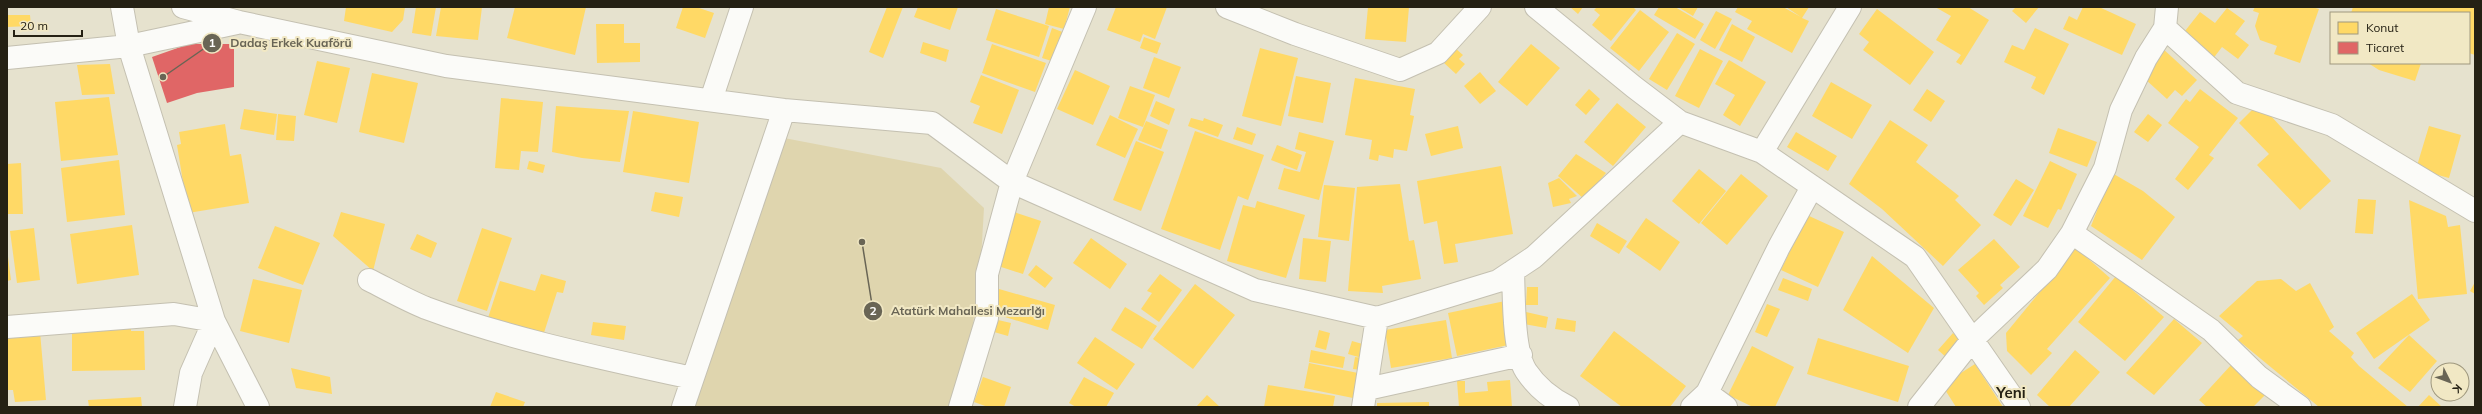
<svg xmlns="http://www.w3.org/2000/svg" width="2482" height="414" font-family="Mulish,sans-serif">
<rect width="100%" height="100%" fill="#e6e2ce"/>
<path fill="#dfd5ae" d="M784,138L941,168L984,208L980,276L968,358L953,407H674Z"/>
<path fill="#ffd966" d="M346,7H405L403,20L392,32L344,21Z
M416,7H436L431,36L412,33Z
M441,7H482L478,40L436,36Z
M515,7H586L575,55L507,38Z
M683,7H696L714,13L705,38L676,28Z
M887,7H903L883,58L869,52Z
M918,7H958L950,30L914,17Z
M1049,7H1070L1064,29L1045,24Z
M1116,7H1167L1155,39L1143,34L1140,42L1107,30Z
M1368,7H1409L1406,42L1365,39Z
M1570,7H1583L1578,14Z
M1597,7H1633L1636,10L1611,41L1592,25L1600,15L1594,10Z
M1659,7H1675L1704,24L1695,39L1654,15Z
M1678,7H1698L1693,16Z
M1738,7H1783L1801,17L1786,7H1809L1802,18L1809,21L1792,53L1747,29L1752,21L1735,12Z
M1935,7H1968L1989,20L1961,65L1956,62L1961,55L1936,40L1951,16Z
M2016,7H2039L2026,23L2012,11Z
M2083,7H2099L2136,24L2122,55L2063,29L2069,16L2077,20Z
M2255,7H2312L2319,9L2300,63L2274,54L2277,46L2260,40L2255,26L2259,13L2253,11Z
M2353,7H2475V55L2469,53V13H2351Z
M2227,8L2245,21L2235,34L2249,45L2238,59L2222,47L2212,60L2190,42L2185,31L2200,12L2215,23Z
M996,9L1049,26L1039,57L986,40Z
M1877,9L1934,52L1910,85L1863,50L1869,42L1859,34Z
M1640,10L1669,32L1639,71L1610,48Z
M1716,11L1732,19L1715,49L1700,40Z
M7,15H30L31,26L7,27Z
M596,24H624V43H640V62L597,63Z
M1732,24L1755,37L1742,62L1719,50Z
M1052,28L1065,33L1055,62L1042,58Z
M2035,28L2069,44L2044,95L2031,88L2036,77L2004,62L2012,45L2024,50Z
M1677,33L1695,44L1667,90L1649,79Z
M1144,37L1161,43L1157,54L1140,48Z
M923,42L949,50L946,62L920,53Z
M992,44L1046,63L1035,92L982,73Z
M1531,44L1560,68L1527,106L1498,82Z
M1260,48L1298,58L1281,126L1242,116Z
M1455,48L1463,55L1459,59L1465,64L1456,74L1443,62Z
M2162,48L2197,80L2182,96L2175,90L2167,99L2134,69Z
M1700,49L1723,61L1699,108L1675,96Z
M1154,57L1181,67L1169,98L1143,88Z
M1729,60L1766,82L1740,126L1723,115L1735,95L1715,84Z
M317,61L350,68L337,123L304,115Z
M2368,63H2421L2415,81L2379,70Z
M110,64L115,94L82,95L77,65Z
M1075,70L1110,86L1093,125L1057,109Z
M1480,72L1496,91L1480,104L1464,86Z
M372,73L418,83L404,143L359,132Z
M981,75L1019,90L1002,134L973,123L980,106L970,102Z
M1296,76L1331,83L1323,123L1288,116Z
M1355,78L1415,89L1410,115L1414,116L1407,151L1394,149L1393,158L1379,155L1378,161L1369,159L1372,140L1345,135Z
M1831,82L1872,105L1852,139L1812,116Z
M1130,86L1155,95L1143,127L1118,118Z
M1589,89L1600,99L1586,115L1575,105Z
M1927,89L1945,101L1931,122L1913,110Z
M2200,89L2238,118L2209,155L2214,158L2188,190L2175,179L2199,147L2168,123L2186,99L2190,102Z
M109,97L118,155L61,161L55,102Z
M501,98L543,102L538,152L521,151L519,170L495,168Z
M1156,101L1175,109L1169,125L1150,116Z
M1617,103L1646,127L1613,166L1584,142Z
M2259,103L2331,181L2300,210L2257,165L2269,154L2239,123Z
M556,106L629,111L620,162L582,158L552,152Z
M244,109L277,114L274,135L240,129Z
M633,111L699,122L689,183L623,172Z
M278,114L296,116L294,141L276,140Z
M2148,114L2162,125L2148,142L2134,132Z
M1110,115L1138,129L1125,158L1096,145Z
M1191,118L1203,121L1204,118L1223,125L1218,137L1188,126Z
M1890,120L1928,145L1916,162L1959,196L1955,200L1981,225L1943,266L1882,209L1849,184Z
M1146,121L1168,130L1161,149L1138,140Z
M225,124L230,156L241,154L249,203L188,213L177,145L181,144L179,132Z
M1458,126L1463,148L1431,156L1425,134Z
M2429,126L2461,135L2449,178L2416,169Z
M1237,127L1256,134L1252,145L1233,139Z
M2058,128L2097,142L2087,167L2049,153Z
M1195,131L1264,155L1248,200L1238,196L1220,250L1161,229Z
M1299,132L1334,141L1319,200L1278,189L1284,168L1300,172L1306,152L1295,149Z
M1796,132L1837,156L1828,171L1787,147Z
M1136,141L1164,152L1141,211L1113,200Z
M1277,145L1302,155L1297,170L1271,160Z
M1576,154L1606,173L1584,199L1558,176Z
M119,160L125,215L67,222L61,168Z
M529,161L545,165L543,173L527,169Z
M2050,161L2077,174L2061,210L2058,209L2048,228L2023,216Z
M21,163L23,214H7V164Z
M1501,166L1513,234L1455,244L1458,262L1444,264L1437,221L1424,224L1417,181Z
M1699,169L1726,191L1699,224L1672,201Z
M2112,173L2143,191L2175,217L2142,260L2091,226Z
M1741,174L1768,196L1727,245L1701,223Z
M1559,178L1577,196L1569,199L1571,203L1553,207L1548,183Z
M2016,179L2034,190L2011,226L1993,215Z
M1400,184L1409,241L1414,240L1421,279L1382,286L1383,293L1348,291L1357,187Z
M1324,185L1355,188L1349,241L1318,237Z
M655,192L683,197L679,217L651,211Z
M2358,199L2376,200L2373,234L2355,233Z
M2409,200L2446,216L2448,227L2460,225L2467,294L2418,299Z
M1257,201L1305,215L1286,278L1227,261L1243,205L1255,208Z
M1011,211L1041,221L1023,274L992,264Z
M341,212L385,224L373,271L333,236Z
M1807,215L1844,232L1818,287L1781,270Z
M1646,218L1680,242L1660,271L1626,247Z
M1597,223L1627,241L1619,254L1590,236Z
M132,225L139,275L77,284L70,234Z
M275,226L320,243L303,285L258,268Z
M34,228L40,280L17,283L10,231Z
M482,228L512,238L487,311L457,301Z
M417,234L437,243L431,258L410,249Z
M1091,238L1127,264L1110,289L1073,263Z
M1303,238L1331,241L1326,282L1299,279Z
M1994,239L2020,267L2000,285L2003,288L1984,305L1976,296L1979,293L1958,270Z
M2076,248L2110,278L2047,349L2052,353L2031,375L2007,351L2006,333Z
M7,249L11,280L7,281Z
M1872,256L1934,308L1908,353L1843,310Z
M1036,265L1053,278L1045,288L1028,275Z
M541,274L566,281L563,293L557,292L542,339L487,321L500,281L535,291Z
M1160,274L1182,290L1159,322L1141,309L1152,293L1147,291Z
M2116,276L2164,317L2125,361L2078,322Z
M1783,278L1812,289L1808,301L1778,290Z
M253,279L302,290L289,343L240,331Z
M2281,279L2296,291L2310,283L2334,327L2329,331L2354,353L2351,357L2359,366L2408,407H2319L2238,340L2243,336L2219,316L2257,281Z
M2475,282V294L2470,291Z
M1195,284L1235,315L1193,369L1153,339Z
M1527,287H1538V305H1526Z
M999,289L1055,305L1048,330L992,313Z
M2412,294L2430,320L2374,359L2356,333Z
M1505,301L1513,344L1457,356L1448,313Z
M1767,304L1780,309L1767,337L1755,332Z
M1125,307L1157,326L1142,349L1111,330Z
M1526,312L1548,317L1546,328L1524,324Z
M1557,318L1576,321L1575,332L1555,329Z
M2174,319L2202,343L2154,395L2126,373Z
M998,320L1011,323L1008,336L994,332Z
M1446,320L1452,358L1391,368L1385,330Z
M131,321V331H144L145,370L72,371V322Z
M593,322L626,326L624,340L591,335Z
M1319,330L1330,333L1326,350L1315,347Z
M1614,331L1686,386L1670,407H1622L1580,376Z
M40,332L46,400L15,402L13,390H7V337Z
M1953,333L1963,341L1947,358L1938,350Z
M2409,335L2437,361L2410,392L2378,368Z
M1095,337L1135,364L1117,390L1077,363Z
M1818,338L1909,366L1898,402L1807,374Z
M1352,341L1366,345L1362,358L1348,354Z
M1752,346L1794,367L1775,407H1753L1728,395Z
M1311,350L1345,357L1343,368L1309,362Z
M2075,350L2100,372L2069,407H2050L2037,395Z
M1355,357L1363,358L1361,370L1353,369Z
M1309,363L1358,373L1353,398L1304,388Z
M1975,364L2003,407H1956L1942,385Z
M2232,364L2265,395L2253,407H2207L2199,400Z
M291,368L330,377L332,394L296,388Z
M983,377L1011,387L1004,407H988L974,402Z
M1084,377L1114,393L1106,407H1076L1069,403Z
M1510,380L1512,407H1459L1457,381H1465V393L1488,391L1487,382Z
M1268,385L1335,396L1333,407H1264Z
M496,392L525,402L523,407H490Z
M1207,395L1220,407H1196Z
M2429,395L2442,407H2418Z
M141,397L142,407H89L88,400Z
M1429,402V407H1377V403Z"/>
<path fill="#e06666" d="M189,44H234V87L197,93L167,103L152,57Z"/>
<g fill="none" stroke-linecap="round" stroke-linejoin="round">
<g stroke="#c4c0b1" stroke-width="24">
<path id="minor" d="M122,7L129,46L214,321L258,407
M183,7L239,22L446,66L784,110L932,123L1012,182L1255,290L1377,318L1498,281L1534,257L1680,122
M1227,7L1295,34L1400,70L1438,53L1480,7
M1536,7L1634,87L1680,122L1762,152L1915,257L2019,407
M2165,28L2237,93L2332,125L2475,211
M7,58L129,46L237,23
M711,100L742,7
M1762,152L1850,7
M2072,233L2211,330L2259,377L2300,407
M1513,271C1514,296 1513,351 1526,371C1536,386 1552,399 1568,407
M369,280C387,289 406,300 426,308C512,340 602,358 692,378
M7,327L174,314L214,321L191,373L185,407
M1367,389L1521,355
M1707,393L1726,407
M683,407L784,110
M960,407L987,318V274L1012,182L1085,7
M1363,407L1377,318
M1692,407L1707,393L1779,247L1812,187
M1919,407L1972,340L2047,269L2072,233L2105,168L2121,110L2146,58L2165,28L2167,7"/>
</g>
<use href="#minor" stroke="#fbfbf8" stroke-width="22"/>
</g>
<g text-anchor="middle" stroke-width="4" stroke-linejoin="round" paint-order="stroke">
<g font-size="15" font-weight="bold" fill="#252114" stroke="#f1e8c4">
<text x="2011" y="398">Yeni</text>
</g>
</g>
<path fill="none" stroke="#696555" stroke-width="1.5" d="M163 77L212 43M862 242L873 311"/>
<g fill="#696555" stroke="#f1e8c4" stroke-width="1.5">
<circle cx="163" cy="77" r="4"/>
<circle cx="862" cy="242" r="4"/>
<circle cx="212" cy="43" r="10"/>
<circle cx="873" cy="311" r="10"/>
</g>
<g font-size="12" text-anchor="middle" font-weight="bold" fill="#fff">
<text x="212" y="47">1</text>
<text x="873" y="315">2</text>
</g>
<g font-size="12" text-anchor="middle" font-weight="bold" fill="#696555" stroke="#f1e8c4" stroke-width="4" stroke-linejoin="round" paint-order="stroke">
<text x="291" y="47">Dadaş Erkek Kuaförü</text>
<text x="968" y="315">Atatürk Mahallesi Mezarlğı</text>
</g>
<rect width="2482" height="414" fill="none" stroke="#252114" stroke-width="16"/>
<rect x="2330" y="12" width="140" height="52" fill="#f1e8c4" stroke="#9f987e"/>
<rect x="2338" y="22" width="20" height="12" fill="#ffd966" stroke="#9f987e"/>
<text x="2366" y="32" font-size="12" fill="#252114">Konut</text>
<rect x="2338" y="42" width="20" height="12" fill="#e06666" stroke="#9f987e"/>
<text x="2366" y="52" font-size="12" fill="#252114">Ticaret</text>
<g transform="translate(2450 382) rotate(132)"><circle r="19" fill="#f1e8c4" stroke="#9f987e"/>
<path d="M0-3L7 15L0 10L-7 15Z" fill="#696555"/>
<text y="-6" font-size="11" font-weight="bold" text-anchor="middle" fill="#252114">K</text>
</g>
<path d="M14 30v6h68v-6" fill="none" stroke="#252114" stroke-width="2"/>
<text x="20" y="30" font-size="12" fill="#252114" stroke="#f1e8c4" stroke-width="3" paint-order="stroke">20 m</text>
</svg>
